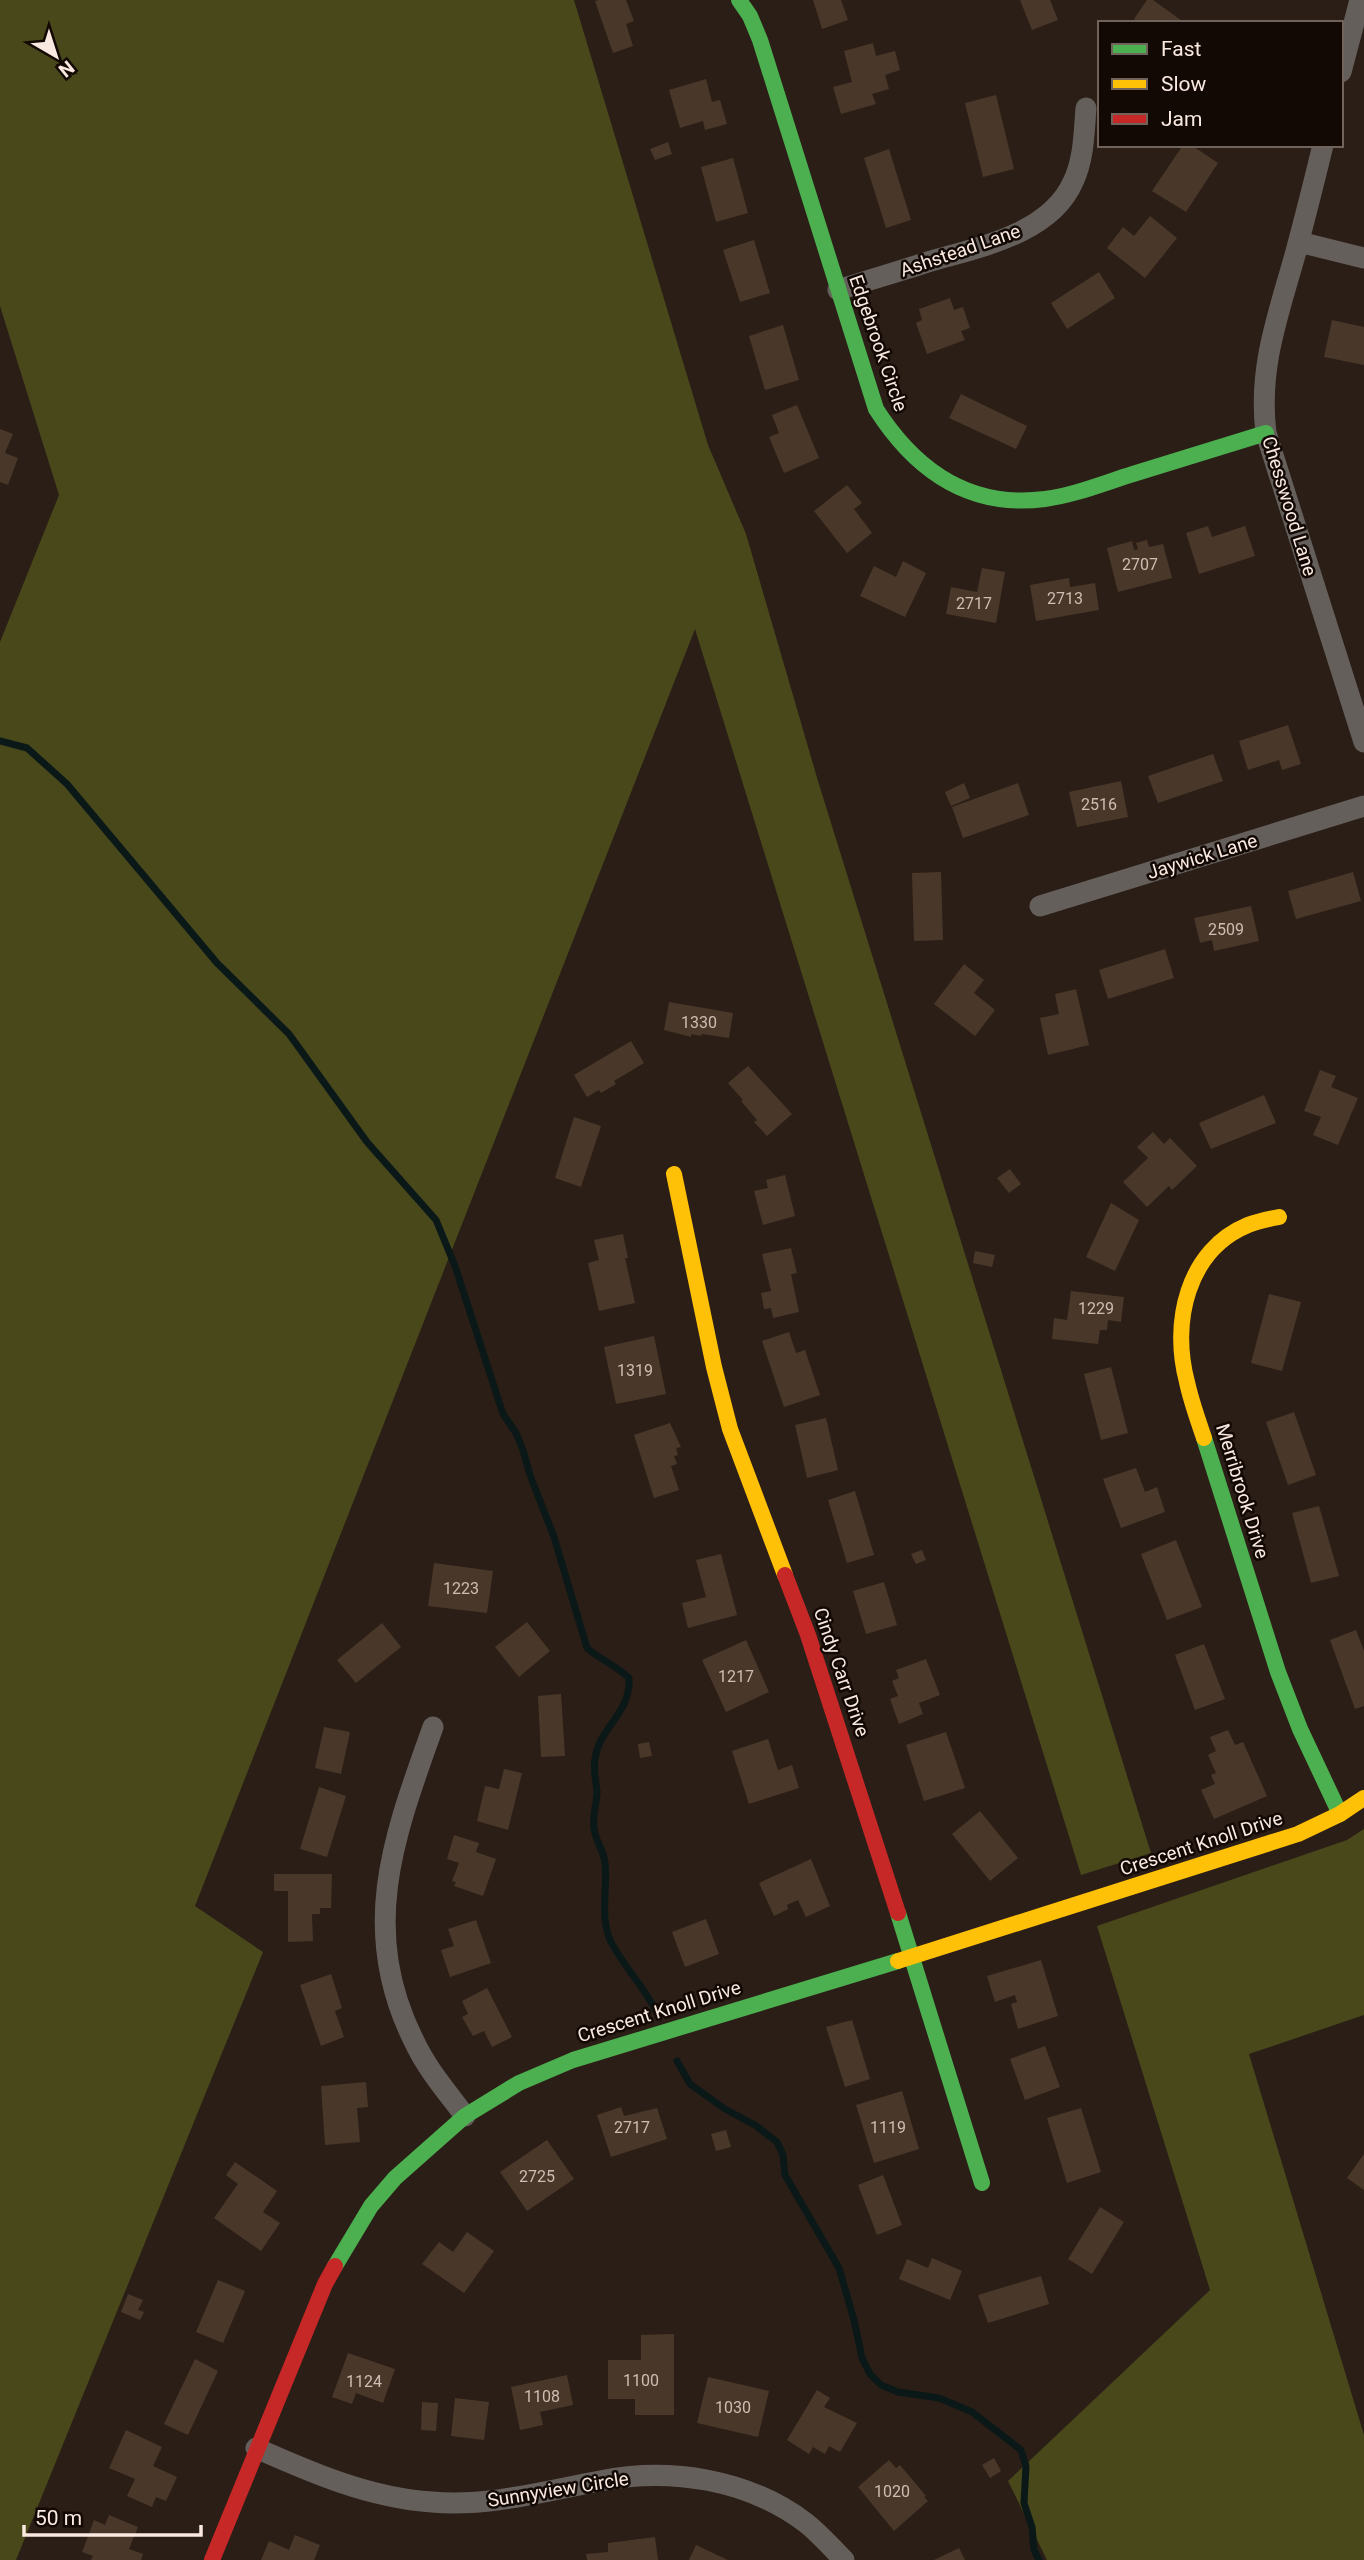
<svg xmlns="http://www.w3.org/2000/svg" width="1364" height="2560" font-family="Roboto,sans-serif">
<rect width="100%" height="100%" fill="#2b1e16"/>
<path fill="#48481b" d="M0,0H574L708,445L746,534L818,781L1151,1853L1081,1875L695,629L195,1906L263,1952L16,2560H0V642L59,495L0,306Z
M1364,1829V2015L1249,2054L1364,2435V2560H1047L1008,2481L1210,2290L1097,1926L1347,1840Z"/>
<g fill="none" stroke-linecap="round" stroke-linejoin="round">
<path stroke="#0b1818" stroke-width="7" d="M0,741L27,748L67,784L217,963L289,1034L367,1142L436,1220L455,1266L503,1414L516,1433L523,1450L530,1475L554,1537L587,1648C600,1660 616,1665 629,1678C631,1714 599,1727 595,1759C593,1770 596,1781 597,1791C597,1803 592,1816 594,1828C595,1841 604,1850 605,1863C608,1889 599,1917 611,1942C624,1967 645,1988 657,2013
M677,2061L690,2084L725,2109L755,2125L777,2142L783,2155L785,2175L839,2268L854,2320L862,2358L870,2374L881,2385L898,2392L939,2398L972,2412L1021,2450L1026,2466L1024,2503L1032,2527L1034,2550L1039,2560"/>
</g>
<path fill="#493829" d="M598,0H626L634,21L626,24L633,46L613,53L595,1Z
M813,0H841L848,20L822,29Z
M1020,0H1050L1058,20L1032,30Z
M1147,0H1153L1185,23H1139L1134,19Z
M873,43L876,56L895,51L900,70L885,75L889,89L872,94L876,104L841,114L833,87L852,82L844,51Z
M706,79L712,102L720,100L727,124L705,130L703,121L680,128L669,90Z
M996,95L1014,169L983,177L965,103Z
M668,142L672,154L655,160L650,149Z
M1183,145H1191L1218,163L1186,212L1152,191Z
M889,149L911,220L886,228L864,158Z
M733,158L748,213L716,222L701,167Z
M1150,216L1177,238L1145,278L1107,248L1123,227L1134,236Z
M754,240L770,293L740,302L723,250Z
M1099,272L1115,298L1067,329L1051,303Z
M950,298L954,310L963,307L970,328L961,331L965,340L927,354L916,323L922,320L919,309Z
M1332,320L1364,327V365L1324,357Z
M783,325L799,380L765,390L749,336Z
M961,394L1027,426L1016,449L949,418Z
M797,405L819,458L784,473L769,437L779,433L772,415Z
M0,429L13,434L5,453L18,458L8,485L0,482Z
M847,485L862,503L854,509L872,533L847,553L814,511Z
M1208,526L1212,537L1245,526L1255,556L1199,574L1186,533Z
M1147,540L1149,547L1163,544L1172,578L1118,592L1107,548L1132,541L1134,550L1138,549L1136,543Z
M903,561L926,573L905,617L860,596L874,566L896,577Z
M982,568L1005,572L996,623L946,614L951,587L977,592Z
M1069,578L1070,587L1095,583L1099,610L1036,621L1030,585Z
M1288,725L1301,764L1282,770L1279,760L1248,770L1239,741Z
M1213,754L1223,781L1158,803L1148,776Z
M1121,781L1128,817L1077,827L1069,792Z
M964,783L970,798L951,806L945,792Z
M1018,783L1029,815L963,838L952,807Z
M941,872L943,940L914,941L912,873Z
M1353,872L1361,901L1296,919L1288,891Z
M1251,906L1259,941L1214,951L1212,940L1200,943L1194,918Z
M1165,949L1174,978L1108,999L1099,970Z
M964,964L984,980L974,993L995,1010L975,1036L934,1004Z
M1076,989L1089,1045L1048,1055L1040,1018L1059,1014L1055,994Z
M669,1002L733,1013L729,1038L702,1034L701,1036L691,1034V1037L664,1030Z
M631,1041L644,1063L614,1081L616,1084L601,1093L599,1090L587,1097L574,1075Z
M748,1066L792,1114L767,1136L754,1122L757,1120L741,1101L743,1100L728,1083Z
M1320,1070L1336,1076L1331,1087L1358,1098L1338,1145L1313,1135L1321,1117L1304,1111Z
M1264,1095L1276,1123L1211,1149L1199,1123Z
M574,1117L601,1126L581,1187L555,1178Z
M1153,1132L1164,1144L1170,1138L1197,1166L1172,1190L1169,1186L1147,1207L1123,1182L1148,1158L1137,1147Z
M1010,1169L1021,1184L1009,1193L997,1178Z
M785,1175L795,1216L763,1225L754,1191L768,1188L766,1180Z
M1111,1203L1139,1220L1115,1271L1086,1257Z
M623,1234L628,1258H625L635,1303L599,1311L588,1263L599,1260L594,1240Z
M791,1248L797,1273L791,1274L799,1312L773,1318L771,1308L764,1309L761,1293L771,1291L762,1254Z
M975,1251L995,1255L992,1267L973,1263Z
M1071,1291L1124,1297L1121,1322L1108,1320L1107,1330H1100L1098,1344L1052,1339L1054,1318L1067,1320Z
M1269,1294L1301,1302L1282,1371L1251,1363Z
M789,1332L796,1353L805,1350L820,1395L784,1407L762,1341Z
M654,1336L666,1394L616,1404L604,1347Z
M1111,1367L1128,1433L1101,1440L1084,1374Z
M1294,1412L1316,1475L1288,1485L1266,1422Z
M826,1418L838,1470L807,1478L795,1425Z
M670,1423L681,1447L676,1448L678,1455L674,1456L677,1464L671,1466L679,1490L654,1498L634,1435Z
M1136,1468L1145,1492L1157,1487L1165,1512L1121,1528L1103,1479Z
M855,1491L874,1555L847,1563L828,1500Z
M1319,1506L1339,1576L1311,1583L1292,1513Z
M1176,1540L1202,1607L1167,1620L1141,1554Z
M922,1550L926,1560L916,1564L911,1554Z
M721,1554L737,1615L688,1628L682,1603L706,1597L696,1560Z
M434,1563L493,1571L487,1613L428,1606Z
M884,1582L897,1625L866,1634L853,1591Z
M527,1622L550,1651L519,1677L495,1647Z
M382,1623L401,1647L356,1683L337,1660Z
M1356,1630L1364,1651V1706L1355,1709L1330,1640Z
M746,1640L769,1692L726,1712L702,1660Z
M1204,1644L1225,1699L1195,1710L1175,1655Z
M926,1659L940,1695L919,1703L923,1714L899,1724L890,1699L898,1696L892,1681L899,1678L896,1670Z
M561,1694L565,1756L541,1757L538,1696Z
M324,1727L350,1732L341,1774L315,1768Z
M1228,1730L1235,1745L1243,1742L1267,1796L1214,1819L1201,1790L1215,1784L1211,1775L1216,1773L1208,1755L1216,1751L1210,1737Z
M946,1732L965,1788L924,1801L906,1745Z
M768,1739L778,1770L792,1765L799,1788L749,1804L732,1751Z
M649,1742L652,1756L640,1758L638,1744Z
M504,1769L522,1773L508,1830L477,1821L485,1786L499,1789Z
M319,1787L346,1796L327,1857L300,1849Z
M980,1811L1018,1858L990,1881L952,1834Z
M454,1835L479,1843L476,1852L496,1859L483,1896L454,1886L456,1882L452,1881L459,1863L447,1859Z
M811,1859L830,1906L806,1917L798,1900L787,1905L788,1909L774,1916L759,1883Z
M274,1874H332L331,1908H320V1914H312L313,1941L288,1942V1891H274Z
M706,1919L719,1954L685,1967L672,1932Z
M476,1920L491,1963L450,1977L441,1950L454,1946L448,1929Z
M1041,1960L1058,2016L1018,2029L1011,2004L1017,2002L1015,1995L995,2002L987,1976Z
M331,1974L342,2008L335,2011L344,2037L321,2046L300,1985Z
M487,1988L512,2037L492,2047L484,2031L473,2036L462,2017L468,2014L462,2001Z
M852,2020L870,2079L845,2087L826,2027Z
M1045,2046L1060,2087L1025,2100L1010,2059Z
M366,2082L368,2107L357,2108L360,2142L325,2145L321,2086Z
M902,2091L919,2149L874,2163L856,2105Z
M621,2107L624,2116L657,2108L667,2139L611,2157L597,2115Z
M1081,2108L1101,2172L1067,2183L1047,2118Z
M726,2130L731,2147L716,2151L711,2134Z
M547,2140L574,2179L527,2211L500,2172Z
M1364,2154V2190L1347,2178Z
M235,2162L277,2191L263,2212L280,2223L261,2251L214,2218L238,2184L226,2175Z
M883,2175L902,2225L877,2235L858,2185Z
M1100,2207L1124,2222L1092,2274L1068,2259Z
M467,2232L494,2251L464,2293L422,2264L439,2242L453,2252Z
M932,2258L962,2271L950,2300L899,2279L907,2259L928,2268Z
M1041,2276L1049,2304L988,2323L978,2295Z
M218,2280L245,2291L223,2343L196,2332Z
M128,2294L143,2300L138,2310L144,2312L140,2320L121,2312Z
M674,2334V2415H635V2399H608V2360H641V2335Z
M348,2353L395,2369L383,2403L356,2393L352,2404L332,2397Z
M195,2359L218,2371L188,2435L164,2424Z
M567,2375L573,2405L540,2412L543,2425L520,2430L511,2387Z
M708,2377L769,2391L758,2437L697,2423Z
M817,2390L830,2398L824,2407L857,2423L840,2452L829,2446L825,2454L813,2447L809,2454L787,2440Z
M455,2398L489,2402L484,2440L451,2436Z
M422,2402L438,2403L436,2431L421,2430Z
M126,2430L162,2447L153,2466L177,2477L166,2501L156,2497L152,2507L127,2496L135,2479L109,2468Z
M994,2458L1001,2471L990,2478L982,2465Z
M889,2460L896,2468L900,2465L926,2496L924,2497L928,2501L894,2531L858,2487Z
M109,2515L138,2527L129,2549L143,2554L141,2560H91L93,2556L82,2552L94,2520L105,2525Z
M295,2535L320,2545L314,2560H261L269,2541L289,2550Z
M655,2537L658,2560H587L586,2554L608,2552V2543Z
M696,2545L728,2560H689Z
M959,2548L965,2560H934Z"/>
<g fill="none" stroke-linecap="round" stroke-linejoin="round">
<path stroke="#655f5c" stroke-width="21" d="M1341,72L1360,0
M1323,145C1314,182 1305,218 1295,255C1278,316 1258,368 1266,433L1364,742
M1299,242L1364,258
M838,290C869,280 900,271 931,261C979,247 1050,234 1073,182C1084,159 1084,133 1086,108
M1040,906L1364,806
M433,1727C394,1836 358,1929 414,2041C427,2069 447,2092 465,2116
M256,2448C312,2473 370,2498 432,2502C489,2507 545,2491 600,2481C670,2467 748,2479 806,2523C820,2534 832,2548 844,2560"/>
<path stroke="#4caf50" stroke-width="16" d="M739,0L750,16L760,40L876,409C915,470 969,509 1045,499C1075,495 1104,483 1133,474C1177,460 1222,447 1266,433
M1204,1438L1278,1672L1300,1729L1340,1814
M898,1913L982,2183
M335,2266L371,2206L395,2178L465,2116L519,2083L573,2060L898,1961"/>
<path stroke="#ffc107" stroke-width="16" d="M674,1174L714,1367L730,1429L785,1575
M1204,1438C1198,1420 1191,1401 1187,1382C1171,1323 1187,1250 1248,1225C1258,1221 1269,1219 1279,1217
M898,1961L1298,1834L1340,1814L1364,1798"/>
<path stroke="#c62828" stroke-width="16" d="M785,1575L808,1635L898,1913
M212,2560L325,2284L335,2266"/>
</g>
<g text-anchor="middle" stroke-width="5" stroke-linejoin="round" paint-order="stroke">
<g font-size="16" fill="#cebdb3">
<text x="1140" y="570">2707</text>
<text x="1065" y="604">2713</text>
<text x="974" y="609">2717</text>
<text x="1099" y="810">2516</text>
<text x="1226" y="935">2509</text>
<text x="699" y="1028">1330</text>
<text x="1096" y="1314">1229</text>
<text x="635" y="1376">1319</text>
<text x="461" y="1594">1223</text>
<text x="736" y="1682">1217</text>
<text x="632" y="2133">2717</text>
<text x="888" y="2133">1119</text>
<text x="537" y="2182">2725</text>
<text x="641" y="2386">1100</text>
<text x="364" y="2387">1124</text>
<text x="542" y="2402">1108</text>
<text x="733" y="2413">1030</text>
<text x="892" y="2497">1020</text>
</g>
<g font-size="19" fill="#fae9e1" stroke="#130904">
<text transform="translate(960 250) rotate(-19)" y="7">Ashstead Lane</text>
<text transform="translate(879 343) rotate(71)" y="7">Edgebrook Circle</text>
<text transform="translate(1290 506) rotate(73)" y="7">Chesswood Lane</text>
<text transform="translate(1202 856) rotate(-17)" y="7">Jaywick Lane</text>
<text transform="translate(1243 1491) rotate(73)" y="7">Merribrook Drive</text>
<text transform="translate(842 1672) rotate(71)" y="7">Cindy Carr Drive</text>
<text transform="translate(1201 1843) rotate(-18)" y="7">Crescent Knoll Drive</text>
<text transform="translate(659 2011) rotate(-17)" y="7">Crescent Knoll Drive</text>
<text transform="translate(558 2489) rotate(-9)" y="7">Sunnyview Circle</text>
</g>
</g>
<rect x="1098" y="21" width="245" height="126" fill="#130904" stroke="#6f635c" stroke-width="2"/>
<rect x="1112" y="44" width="35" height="10" fill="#4caf50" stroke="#6f635c" stroke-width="2"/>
<text x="1161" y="56" font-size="21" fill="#fae9e1">Fast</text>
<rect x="1112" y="79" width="35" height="10" fill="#ffc107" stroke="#6f635c" stroke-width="2"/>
<text x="1161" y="91" font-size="21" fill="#fae9e1">Slow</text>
<rect x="1112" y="114" width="35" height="10" fill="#c62828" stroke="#6f635c" stroke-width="2"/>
<text x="1161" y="126" font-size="21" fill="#fae9e1">Jam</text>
<g transform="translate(56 56) rotate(141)" stroke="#130904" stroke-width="5" paint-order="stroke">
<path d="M0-5L12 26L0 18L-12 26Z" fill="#fae9e1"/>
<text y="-10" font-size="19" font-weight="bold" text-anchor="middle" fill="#fae9e1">N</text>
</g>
<path d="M24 2525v10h177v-10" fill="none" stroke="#fae9e1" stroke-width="3.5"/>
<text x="35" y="2525" font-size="21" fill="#fae9e1" stroke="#130904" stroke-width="5" paint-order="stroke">50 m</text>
</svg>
